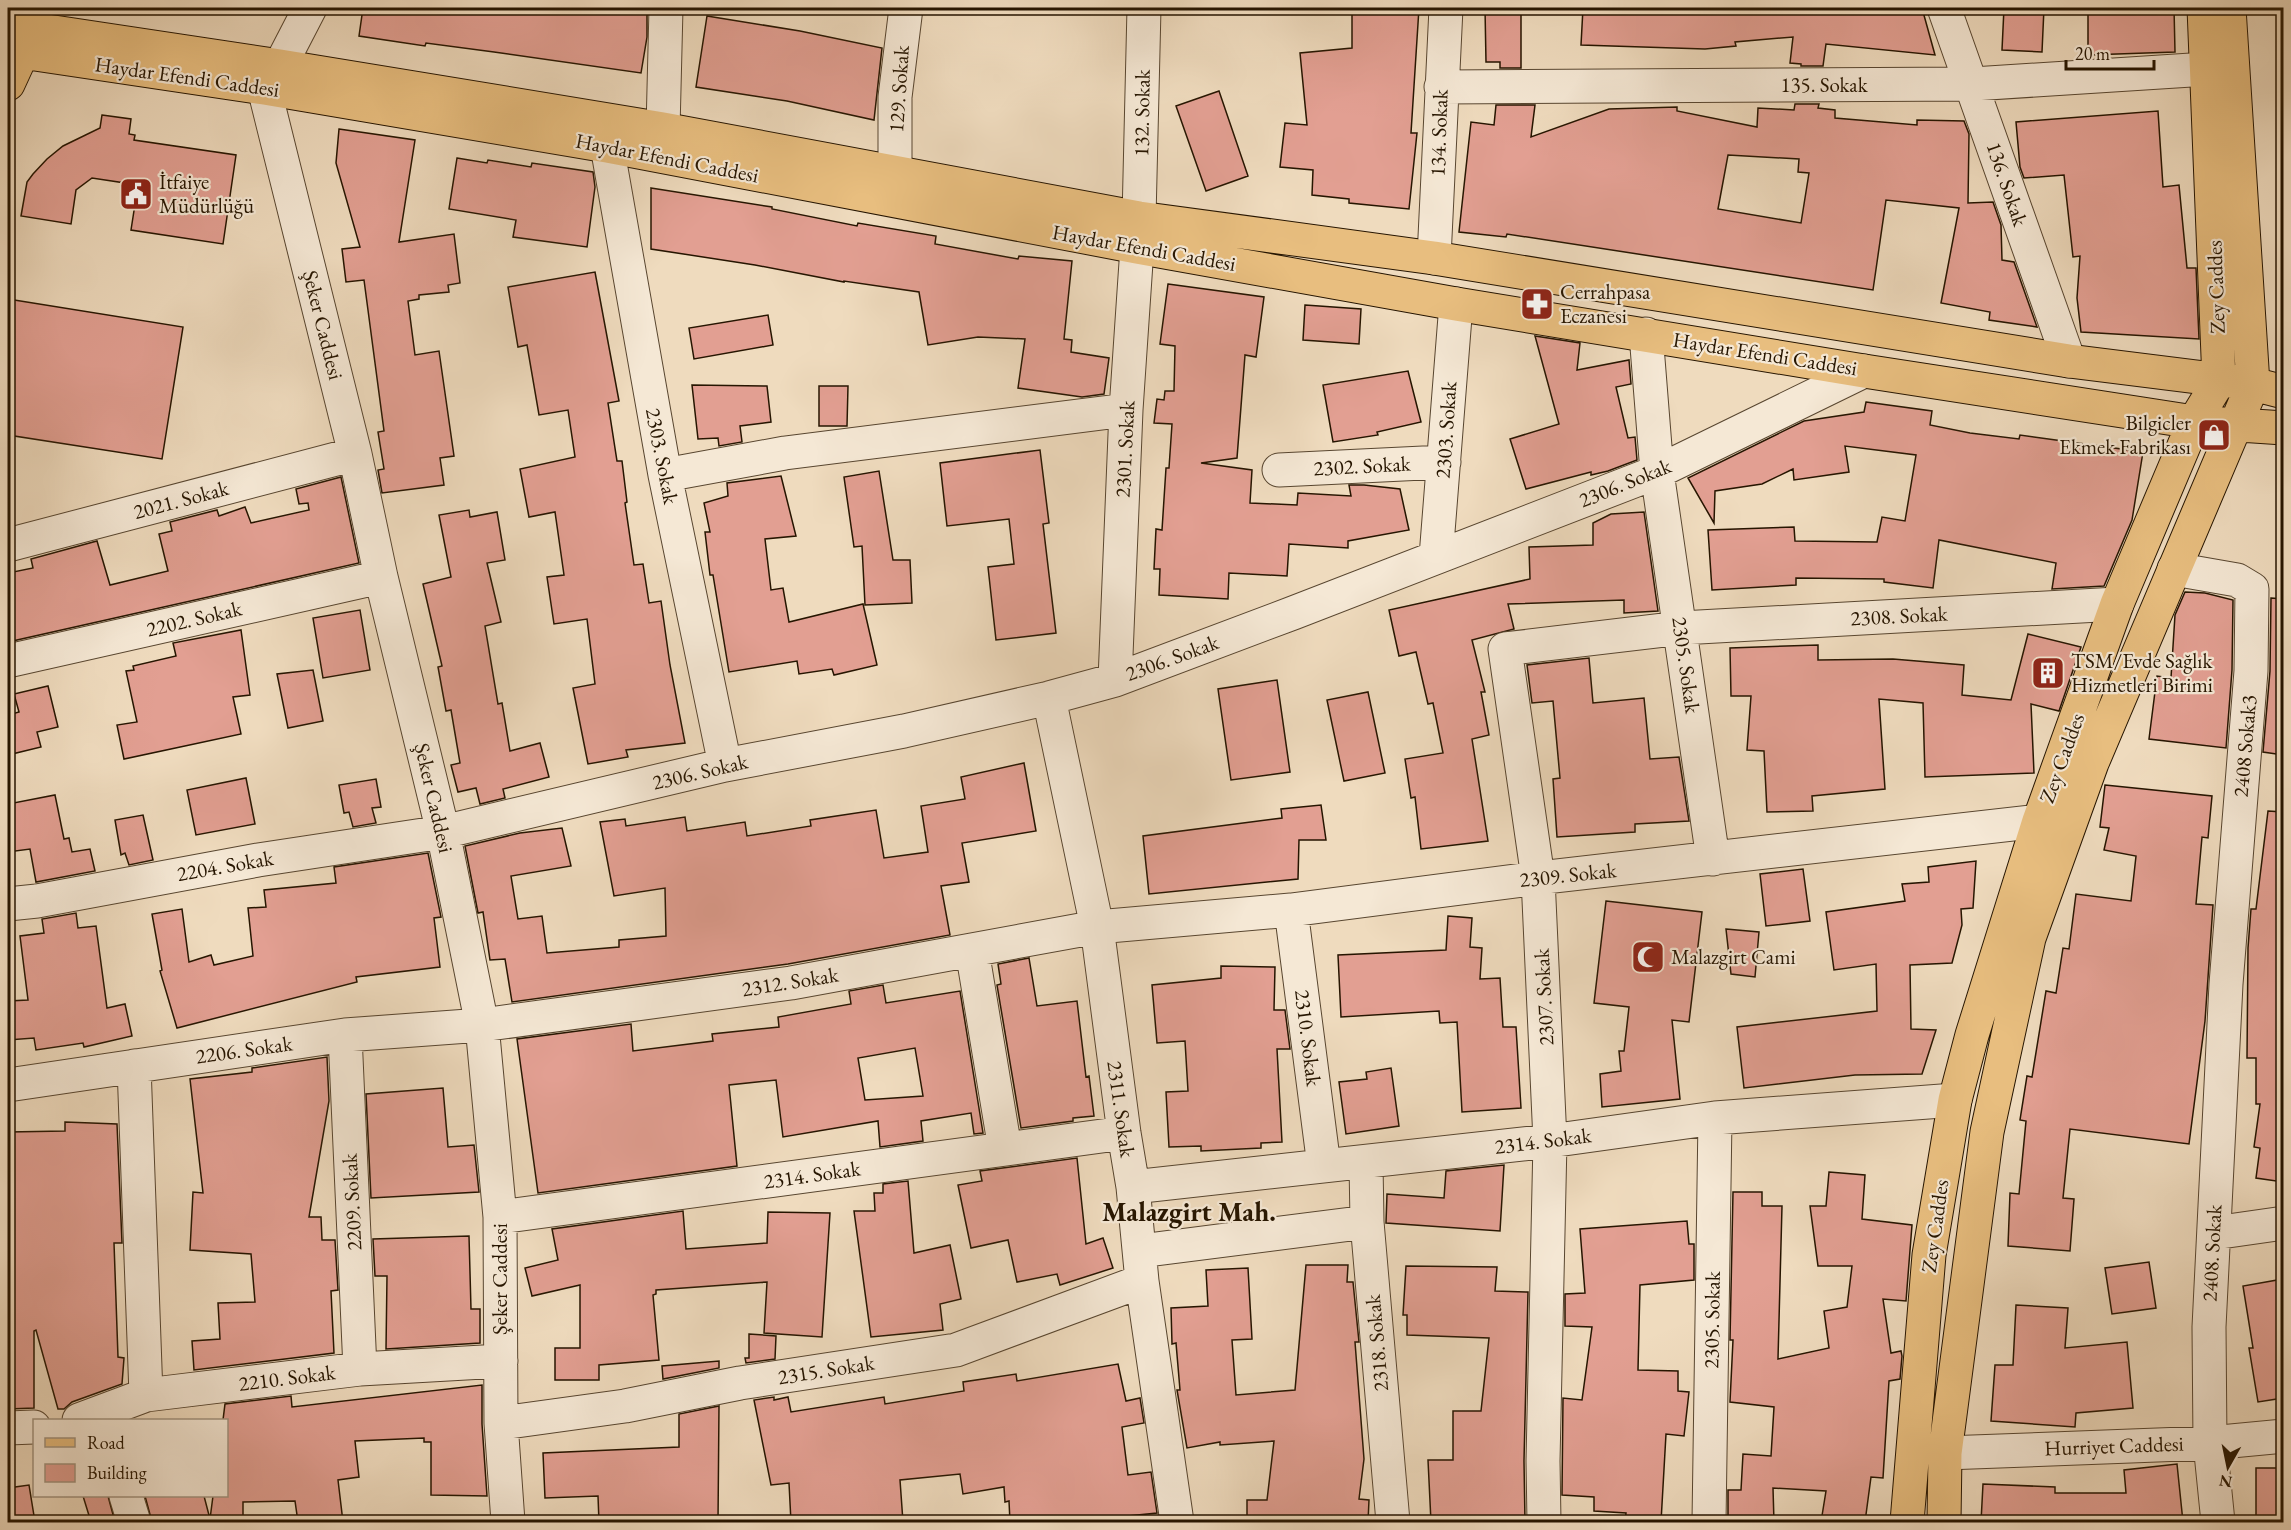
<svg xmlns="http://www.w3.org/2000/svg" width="2291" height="1530" font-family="'EB Garamond',serif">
<rect width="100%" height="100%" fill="#efdbbe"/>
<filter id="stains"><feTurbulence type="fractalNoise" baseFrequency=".00333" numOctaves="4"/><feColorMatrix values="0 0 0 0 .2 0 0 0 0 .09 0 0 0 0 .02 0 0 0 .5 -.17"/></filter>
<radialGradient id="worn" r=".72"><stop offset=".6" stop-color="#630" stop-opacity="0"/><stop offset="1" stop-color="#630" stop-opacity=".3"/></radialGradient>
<path fill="#e29f92" stroke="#261500" stroke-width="1.5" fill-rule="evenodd" d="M363,8H631L647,10V37L641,73L494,52L426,43L425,46L359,36Z
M1352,8H1419L1411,133H1417L1409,209L1349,203V199L1312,195L1313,170L1280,167L1285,123L1307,125L1300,53L1352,48Z
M1485,8H1521V68H1500V62H1486Z
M1583,8H1922L1935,55L1826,44L1823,66H1801V64L1790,63L1793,37L1735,42L1736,46L1705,49L1581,45Z
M2004,8H2044L2042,52L2002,50Z
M2088,8H2174L2175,52L2088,55Z
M707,16L800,31L882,48L874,120L787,101L696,87Z
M1219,91L1248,176L1206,191L1176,106Z
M1795,104H1819L1818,108L1835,110V118L1917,125V120L1964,121L1969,134L1968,203L1993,202L2001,225L2002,260L2014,262L2037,327L1989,320L1990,312L1941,303L1959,208L1886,200L1873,290L1507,234L1506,237L1459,232L1471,122L1494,125L1496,105H1535L1531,137L1609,109L1677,107V111L1757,127L1758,108L1794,110ZM1728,155L1799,159L1798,172L1809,173L1801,223L1718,209Z
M2158,111L2163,187L2179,185L2187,268H2196L2199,339L2081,332L2077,298L2080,256L2073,257L2064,175L2024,178L2020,167L2016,122Z
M102,115L131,119L129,134L135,135L134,140L236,155L223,244L131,230L138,185L92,178L76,190L71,224L21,216L27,182L33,174L47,159L63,146L100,128Z
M339,129L415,140L399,242L454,234L460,283L448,285L449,292L419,295V299L408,301L415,355L439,351L454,456L440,458L444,485L382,493L378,470L384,469L378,432L384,431L364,280L346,282L342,249L360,247L336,163Z
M457,158L487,163L488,160L531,167L532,163L593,172L595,187L587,247L513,237L516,220L449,209Z
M651,188L772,207V209L857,226L858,223L936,236L935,244L1018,259L1019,256L1072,261L1064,339L1072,340L1071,352L1109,358L1104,394L1082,397L1018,388L1025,339L978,337L928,345L919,292L844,281V282L755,265L651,249Z
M595,272L619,401L608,403L617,461H622L627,502L625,503L634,565L643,564L649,603L661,601L670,665L685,743L626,750L628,757L588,764L573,688L595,684L587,619L554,624L547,577L564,575L555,512L529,517L520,469L575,457L568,410L539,415L527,345L518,347L508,287Z
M1168,284L1264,297L1256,357L1245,355L1237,458L1201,463L1252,470L1250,503L1297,505L1298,493L1351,496L1349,485H1364L1400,489L1409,530L1348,541V548L1289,544L1287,576L1229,573L1228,599L1159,595L1160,569H1154L1156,529L1162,530L1166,468H1169L1172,424L1154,423L1157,399L1164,400L1165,391H1174L1175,346L1160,344Z
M8,299L183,327L162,459L8,435Z
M1305,305L1361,309L1359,344L1303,340Z
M768,315L773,345L694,359L689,328Z
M1535,336L1580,343L1577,370L1629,360L1631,384L1616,387L1628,438L1635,437L1637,460L1608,471L1591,475V472L1526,489L1510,439L1559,424Z
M1408,371L1421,422L1377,432L1378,435L1333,442L1323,385Z
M692,385L767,386L771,422L740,426L742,442L719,446L718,438L698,439Z
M819,386H848L847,426H819Z
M1866,402L1932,411L1930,425L1970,433L2019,439L2020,435L2143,452L2132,520L2104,586L2052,589L2056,563L1939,540L1933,588L1884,582V579L1796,578V585L1712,590L1708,530L1794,527L1795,541L1877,542L1882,517L1905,521L1916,455L1845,446L1849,472L1794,480L1793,469L1762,484L1715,491L1714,523L1688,478L1804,421L1864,412Z
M1040,450L1049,523L1043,524L1056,633L996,640L988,567L1014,564L1009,519L947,526L940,463Z
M879,471L893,560H910L912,603L865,605L862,546L854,547L844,477Z
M781,476L796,536L765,539L771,590L783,588L789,622L863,604L877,665L834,675L832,669L799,674L797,661L729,672L713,575H710L705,532H710L704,503L728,496L727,483Z
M341,477L359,563L8,642V573L33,568L31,559L97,541L110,585L168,571L159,534L172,531L170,522L217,510L219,516L245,507L251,523L309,510L308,503L299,504L296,489Z
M469,510L470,517L497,512L505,560L487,563L501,622L485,626L498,704L502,703L510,751L540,743L549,777L503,789L505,798L480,804L476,788L458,792L451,765L460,763L451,710L446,711L438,667L442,666L423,584L451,577L439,515Z
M1644,512L1658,611L1624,613V600L1508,604L1514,629L1472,640L1485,692H1481L1489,735L1472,739L1488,841L1421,849L1415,797L1411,798L1405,759L1443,753L1433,703L1428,704L1416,652L1399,656L1389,610L1530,579L1529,547L1593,545V523L1611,514Z
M2185,592L2205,593L2233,600L2232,670L2226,748L2149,739L2157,676L2171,678L2175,615Z
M2271,598L2283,599V755L2263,752L2270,671Z
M360,610L370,670L323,678L313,618Z
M241,630L250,695L233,697L241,734L124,759L117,725L137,722L126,671L134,670L133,666L176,656L173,643Z
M2028,634L2081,647L2059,711L2031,704L2034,773L1925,777L1923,703L1879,699L1885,789L1812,796L1813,811L1767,812L1764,751L1747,750L1751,696H1731L1730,648L1818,645V660L1893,659L1964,665L1962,695L2011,700Z
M1589,658L1593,703L1644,698L1650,759L1679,757L1689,821L1635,824V832L1557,837L1553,779L1560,778L1553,701L1532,703L1527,665Z
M313,670L323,721L288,728L277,674Z
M1277,680L1290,772L1231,780L1218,689Z
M48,686L58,727L37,732L41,747L12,754L8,736V715L19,712L14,694Z
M1368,692L1385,773L1344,781L1327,700Z
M1024,763L1036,831L962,843L969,882L941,886L950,935L788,964L512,1002L505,959L490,960L483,912L478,913L465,846L520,833L562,828L571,866L511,876L518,919L542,916L547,953L619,947V940L666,936L665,888L614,896L600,822L625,819L626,826L685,817L687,831L745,822L747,836L811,826L810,820L876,810L884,858L928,852L921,806L965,799L961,777Z
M246,778L255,824L196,835L187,790Z
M376,779L381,807L372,808L376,823L353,827L349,812L344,813L339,785Z
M2105,785L2212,796L2208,838L2202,837L2196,904L2213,905L2205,1021L2189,1144L2070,1129L2063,1198L2074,1199L2070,1251L2008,1246L2010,1193L2019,1194L2026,1121L2020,1120L2027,1076L2032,1077L2046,991L2056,993L2063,948L2069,949L2076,894L2131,901L2136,856L2104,850L2109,828L2100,827Z
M55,795L64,839L69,838L72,852L90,849L95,871L36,882L30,849L8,852V804Z
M1321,805L1326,840H1299L1298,879L1149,894L1143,836L1282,818L1281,809Z
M2268,811L2283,812V1182L2256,1178L2260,1148L2254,1147L2260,1104H2256V1058H2247L2248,948L2251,909H2256Z
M143,815L153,860L129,865L125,853L121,855L115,820Z
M428,853L441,917L434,918L440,967L356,977L357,982L177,1028L160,971L162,970L152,914L182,909L189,962L211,955L214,965L253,956L248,908L266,907L264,890L336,883L334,867Z
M1976,861L1973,908L1961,909L1962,925L1952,963L1910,965L1911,1029L1936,1030L1922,1074L1855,1075L1744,1088L1737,1027L1877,1011L1876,964L1834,970L1826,912L1905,901L1902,884L1929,882L1928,867Z
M1803,869L1810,921L1766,926L1760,874Z
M1606,901L1702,912L1689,1022L1672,1020L1680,1099L1602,1107L1600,1074L1621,1071L1619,1051H1624L1629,1007L1594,1003Z
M76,913L78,928L96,926L107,1008L125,1004L132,1036L84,1047L83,1043L36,1050L34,1038L8,1040V1001L28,1000L20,936L44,933L42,919Z
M1448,916L1472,918L1470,947L1482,948L1480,979L1500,978L1503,1027H1516L1521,1108L1462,1112L1457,1022L1440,1023L1439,1011L1341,1017L1338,955L1446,950Z
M1726,929L1759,932L1755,977L1731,974Z
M1029,958L1037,1006L1077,1001L1086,1077L1089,1076L1094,1116L1073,1118V1121L1021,1128L997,985L1001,984L998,964Z
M1221,966L1275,967L1274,1010H1285L1290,1049H1277L1282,1142L1261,1143V1148L1201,1151V1146L1169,1147L1166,1092L1188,1091L1185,1041L1157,1043L1152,985L1221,978Z
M883,985L886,1003L960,991L983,1133L974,1134L971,1113L921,1121L923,1141L880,1147L878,1121L783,1137L776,1080L729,1085L737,1166L538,1193L517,1039L631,1024L633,1051L713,1041L712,1034L779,1027L778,1017L851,1004L849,991ZM915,1048L923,1096L865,1100L858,1058Z
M327,1057L329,1101L309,1217H321L322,1240H335L338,1290L331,1291L334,1353L194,1370L192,1341L220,1339L218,1303L255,1302L251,1254L190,1250L193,1192L203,1193L190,1079L252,1072V1068Z
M1391,1068L1399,1126L1346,1134L1339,1082L1367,1079L1366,1072Z
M443,1088L448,1147L474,1145L479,1192L371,1198L366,1094Z
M65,1122L117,1124L122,1243H114L118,1357L124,1358L122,1384L72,1402L64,1409H58L36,1330L34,1331V1408L8,1409V1132L65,1131Z
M1077,1158L1086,1244L1103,1238L1113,1268L1060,1285L1057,1274L1017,1282L1008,1240L971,1248L958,1185L982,1181L980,1171Z
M1504,1165L1500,1231L1386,1223L1387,1194L1444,1198L1446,1171Z
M1829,1172L1865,1175L1862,1219L1912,1225L1906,1301L1883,1299L1891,1353L1901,1351L1902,1356L1900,1379L1889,1381L1883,1478L1871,1477L1865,1522H1821L1826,1491L1773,1488L1774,1522H1728V1490H1741L1743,1454L1771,1456L1774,1407L1730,1402L1733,1340H1730L1733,1192H1762V1206H1782L1778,1359L1829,1348L1824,1311L1847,1307L1852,1266H1818L1810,1206H1826Z
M908,1181L914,1253L950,1245L961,1299L940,1304L943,1330L871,1337L854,1211H875L874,1193H883V1184Z
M683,1211L686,1249L767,1243L768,1212L830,1213L822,1337L764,1333L767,1282L656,1290V1294L653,1295L659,1360L599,1365V1380H555V1348H580V1285L532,1296L525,1268L558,1260L552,1229Z
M1687,1221L1689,1244H1694V1280L1640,1285L1638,1370L1678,1371V1391L1689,1392L1684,1436L1666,1434L1661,1522H1625L1626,1513L1594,1511V1497L1562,1495L1563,1398L1582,1400L1592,1327L1565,1326V1294L1585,1293L1580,1229Z
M469,1236L471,1309H480V1343L386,1349L387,1276H375L373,1239Z
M2149,1262L2156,1308L2112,1314L2105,1268Z
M1306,1265H1348L1347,1282H1353L1359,1342H1355L1364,1459L1359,1499L1369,1500L1368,1522H1247V1500H1267L1274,1441L1220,1445V1442L1187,1448L1177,1390H1180L1176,1343L1172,1344L1171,1308L1208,1306L1206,1270L1248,1268L1252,1339L1232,1340L1236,1395L1295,1390Z
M1406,1266L1497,1267L1495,1291L1528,1292L1524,1461L1525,1522H1431L1428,1460H1453V1411H1481L1489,1338L1407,1335V1315H1403Z
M2283,1279V1398L2258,1402L2249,1348H2253L2243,1286Z
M2016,1305L2068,1308L2065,1348L2127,1342L2133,1408L2076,1413L2075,1427L1991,1421L1995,1365H2013Z
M749,1334L776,1336L775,1359L746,1363L745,1358H749Z
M719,1361V1368L663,1379L662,1366Z
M1118,1364L1126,1401L1140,1398L1144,1423L1122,1427L1128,1475L1151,1472L1157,1513L1068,1522H1010L1009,1501L1005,1502L1004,1487L963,1494L960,1474L900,1480L903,1522H791L789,1483L771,1485L754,1400L774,1397V1400L788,1397L791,1412L884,1397L885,1404L964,1391L963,1382L1016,1374L1017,1381Z
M482,1385V1424L487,1496L431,1495V1442H424V1438L355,1441L359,1477L338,1480L343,1522H298L295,1501L243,1502V1522H152L145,1496H204L210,1519L213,1496H226V1420H223L225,1404L291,1396L292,1407Z
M719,1406L718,1522H599L598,1496L545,1498L543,1453L679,1447V1414Z
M2177,1464L2183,1522H1981L1983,1484L2055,1487V1493H2126L2124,1470Z
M2256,1468H2283V1520H2256Z
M29,1485L35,1522H8V1488Z
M83,1496H108L115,1522H91Z"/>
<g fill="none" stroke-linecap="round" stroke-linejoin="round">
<g stroke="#584630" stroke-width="35">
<path id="minor" d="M1944,8L2069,361
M280,66L310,8
M1441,87L1973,84L2207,69
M264,88L355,454L381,577L443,832L482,1025L500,1217L501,1423L508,1522
M663,129L666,8
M607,146L665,475L725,765
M895,171V97L906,8
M1434,258L1446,8
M1646,334L1657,472L1713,859
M1279,470L1444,462
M665,475L785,453L1126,410
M8,545L355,454
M1436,557L1456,304
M2174,569L2237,580L2252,589L2251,671L2226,984L2209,1327L2210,1443L2218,1522
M8,661L381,577
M1115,680L1126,410L1139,218L1144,8
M1049,698L1097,927L1124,1133L1133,1187L1142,1281L1177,1522
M8,904L37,901L258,860L443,832L725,765L904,731L1049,698L1115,680L1293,613L1657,472L1864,371
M1291,910L1324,1166
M972,950L1005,1149
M345,1035L360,1369
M134,1066L146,1395
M8,1085L345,1035L482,1025L791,983L1097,927L1291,910L1538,878L2039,821
M1366,1163L1367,1222L1393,1522
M1133,1187L1550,1141L1715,1118L1955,1100
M500,1217L1124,1133
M2214,1233L2284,1223
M1140,1251L1367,1222
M79,1420L146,1395L360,1369L501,1361
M501,1423L625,1406L740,1383L956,1350L1142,1281
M8,1428L34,1427
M1945,1453L2210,1443L2284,1436
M126,1496L134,1522
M1544,1522L1543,1461L1550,1141L1538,878L1505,649L1681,628L2117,604
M1709,1522L1715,1118"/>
</g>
<g stroke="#261500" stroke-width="35">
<path id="major" d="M8,22L34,29L280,66L663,129L1139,218L1434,258L2069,361L2253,384L2284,392
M8,50L264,88L607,146L1137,247L1456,304L1864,371L2194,422L2284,428
M8,84L31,34
M1907,1522L1929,1255L1955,1100L1972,1035L2039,821L2117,604L2194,422L2219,381L2204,8
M1944,1522L1945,1453L1987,1132L2029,938L2092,763L2253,384L2229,8"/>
</g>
<use href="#minor" stroke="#f5e8d5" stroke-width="33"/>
<use href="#major" stroke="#e8be7f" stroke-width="33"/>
</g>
<defs>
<g id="civic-square" transform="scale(1.725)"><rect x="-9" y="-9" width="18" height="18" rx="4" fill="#8f2418" stroke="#f5e8d5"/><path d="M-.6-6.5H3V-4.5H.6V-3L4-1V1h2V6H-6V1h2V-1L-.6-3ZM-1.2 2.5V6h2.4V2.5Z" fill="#fff"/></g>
<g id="pharmacy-square" transform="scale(1.725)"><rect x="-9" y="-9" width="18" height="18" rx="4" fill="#8f2418" stroke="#f5e8d5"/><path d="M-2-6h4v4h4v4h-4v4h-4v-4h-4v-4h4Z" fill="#fff"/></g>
<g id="shop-square" transform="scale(1.725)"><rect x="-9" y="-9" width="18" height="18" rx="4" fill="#8f2418" stroke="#f5e8d5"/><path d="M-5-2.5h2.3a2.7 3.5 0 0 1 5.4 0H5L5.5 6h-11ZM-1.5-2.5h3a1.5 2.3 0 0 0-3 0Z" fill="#fff"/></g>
<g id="building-square" transform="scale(1.725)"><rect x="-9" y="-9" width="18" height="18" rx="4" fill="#8f2418" stroke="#f5e8d5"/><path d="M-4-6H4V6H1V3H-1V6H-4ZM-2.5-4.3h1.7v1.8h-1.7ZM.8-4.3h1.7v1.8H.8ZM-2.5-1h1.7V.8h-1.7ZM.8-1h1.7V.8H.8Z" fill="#fff"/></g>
<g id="mosque-square" transform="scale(1.725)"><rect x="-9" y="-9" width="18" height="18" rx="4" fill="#8f2418" stroke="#f5e8d5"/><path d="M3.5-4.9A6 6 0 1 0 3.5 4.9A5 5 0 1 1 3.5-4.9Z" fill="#fff"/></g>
</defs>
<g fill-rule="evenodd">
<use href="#civic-square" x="136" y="194"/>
<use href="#pharmacy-square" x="1537" y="304"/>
<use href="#shop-square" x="2214" y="435"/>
<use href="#building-square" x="2048" y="673"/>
<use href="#mosque-square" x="1648" y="957"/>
</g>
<g text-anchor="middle" stroke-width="4.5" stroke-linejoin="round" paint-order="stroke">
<g font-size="21" fill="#261500" stroke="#f5e8d5">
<text transform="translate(187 77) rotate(8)" y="7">Haydar Efendi Caddesi</text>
<text x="1824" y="92">135. Sokak</text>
<text transform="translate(899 89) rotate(-86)" y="7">129. Sokak</text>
<text transform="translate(1142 113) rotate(-89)" y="7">132. Sokak</text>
<text transform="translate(1439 133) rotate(-88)" y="7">134. Sokak</text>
<text transform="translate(667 158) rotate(11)" y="7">Haydar Efendi Caddesi</text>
<text transform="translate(2007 184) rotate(71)" y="7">136. Sokak</text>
<text transform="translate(1144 248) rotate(10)" y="7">Haydar Efendi Caddesi</text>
<text transform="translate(2216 287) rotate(-92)" y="7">Zey Caddes</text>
<text transform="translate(323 325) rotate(76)" y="7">Şeker Caddesi</text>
<text transform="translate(1765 354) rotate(9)" y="7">Haydar Efendi Caddesi</text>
<text transform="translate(1446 430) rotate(-86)" y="7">2303. Sokak</text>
<text transform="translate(1125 449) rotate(-87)" y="7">2301. Sokak</text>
<text transform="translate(662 456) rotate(79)" y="7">2303. Sokak</text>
<text transform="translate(1362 466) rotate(-3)" y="7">2302. Sokak</text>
<text transform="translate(1625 483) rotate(-22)" y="7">2306. Sokak</text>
<text transform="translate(181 500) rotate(-15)" y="7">2021. Sokak</text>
<text transform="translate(1899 616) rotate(-3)" y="7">2308. Sokak</text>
<text transform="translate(194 619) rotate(-13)" y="7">2202. Sokak</text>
<text transform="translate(1172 658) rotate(-20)" y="7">2306. Sokak</text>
<text transform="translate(1686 665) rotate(82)" y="7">2305. Sokak</text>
<text transform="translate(2245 746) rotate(-85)" y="7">2408 Sokak3</text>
<text transform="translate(2062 758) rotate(-70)" y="7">Zey Caddes</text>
<text transform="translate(700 772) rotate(-13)" y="7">2306. Sokak</text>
<text transform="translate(434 798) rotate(77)" y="7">Şeker Caddesi</text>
<text transform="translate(225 866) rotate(-10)" y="7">2204. Sokak</text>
<text transform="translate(1568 875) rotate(-6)" y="7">2309. Sokak</text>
<text transform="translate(790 982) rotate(-9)" y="7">2312. Sokak</text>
<text transform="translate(1544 997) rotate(-93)" y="7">2307. Sokak</text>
<text transform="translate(1308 1038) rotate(83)" y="7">2310. Sokak</text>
<text transform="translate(244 1050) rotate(-8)" y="7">2206. Sokak</text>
<text transform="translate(1121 1109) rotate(82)" y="7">2311. Sokak</text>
<text transform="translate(1543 1141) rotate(-7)" y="7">2314. Sokak</text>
<text transform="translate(812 1175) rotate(-8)" y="7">2314. Sokak</text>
<text transform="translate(352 1202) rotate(-93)" y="7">2209. Sokak</text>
<text transform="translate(1935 1226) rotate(-82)" y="7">Zey Caddes</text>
<text transform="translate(2212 1253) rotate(-87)" y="7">2408. Sokak</text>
<text transform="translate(500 1279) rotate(-90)" y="7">Şeker Caddesi</text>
<text transform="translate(1712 1320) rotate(-89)" y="7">2305. Sokak</text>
<text transform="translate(1377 1343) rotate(-95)" y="7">2318. Sokak</text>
<text transform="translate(826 1370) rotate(-9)" y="7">2315. Sokak</text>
<text transform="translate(287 1378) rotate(-7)" y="7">2210. Sokak</text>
<text transform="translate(2114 1446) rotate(-2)" y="7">Hurriyet Caddesi</text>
</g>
<g font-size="21" fill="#261500" stroke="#f5e8d5" text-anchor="start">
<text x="159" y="189">İtfaiye<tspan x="159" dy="24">Müdürlüğü</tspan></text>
<text x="1560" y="299">Cerrahpasa<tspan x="1560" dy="24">Eczanesi</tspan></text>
<text x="2191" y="430" text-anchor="end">Bilgicler<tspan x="2191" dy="24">Ekmek Fabrikası</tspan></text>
<text x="2071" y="668">TSM/Evde Sağlık<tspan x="2071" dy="24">Hizmetleri Birimi</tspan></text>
<text x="1671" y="964">Malazgirt Cami</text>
</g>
<g font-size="27" font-weight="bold" fill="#261500" stroke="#f5e8d5">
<text x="1189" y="1221">Malazgirt Mah.</text>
</g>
</g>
<rect width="2291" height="1530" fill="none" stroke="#efdbbe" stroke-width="30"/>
<rect x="9" y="9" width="2273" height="1512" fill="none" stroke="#261500" stroke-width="3"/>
<rect x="15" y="15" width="2261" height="1500" fill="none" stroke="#261500" stroke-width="1.5"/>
<rect x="33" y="1419" width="195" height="78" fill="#f5e8d5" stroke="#a29480" stroke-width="1.5"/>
<rect x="45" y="1438" width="30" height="9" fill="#e8be7f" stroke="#a29480" stroke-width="1.5"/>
<text x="87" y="1449" font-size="18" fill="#261500">Road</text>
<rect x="45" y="1464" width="30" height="18" fill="#e29f92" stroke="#a29480" stroke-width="1.5"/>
<text x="87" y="1479" font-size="18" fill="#261500">Building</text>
<g transform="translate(2228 1467) rotate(189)" stroke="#f5e8d5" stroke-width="4.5" paint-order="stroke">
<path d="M0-4.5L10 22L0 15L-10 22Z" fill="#261500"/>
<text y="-9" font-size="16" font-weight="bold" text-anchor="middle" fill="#261500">N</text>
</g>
<path d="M2066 60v9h88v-9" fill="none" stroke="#261500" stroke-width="3"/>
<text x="2075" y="60" font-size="18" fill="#261500" stroke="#f5e8d5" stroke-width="4.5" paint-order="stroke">20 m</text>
<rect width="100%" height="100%" filter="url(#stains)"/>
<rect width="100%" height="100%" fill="url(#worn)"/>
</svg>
